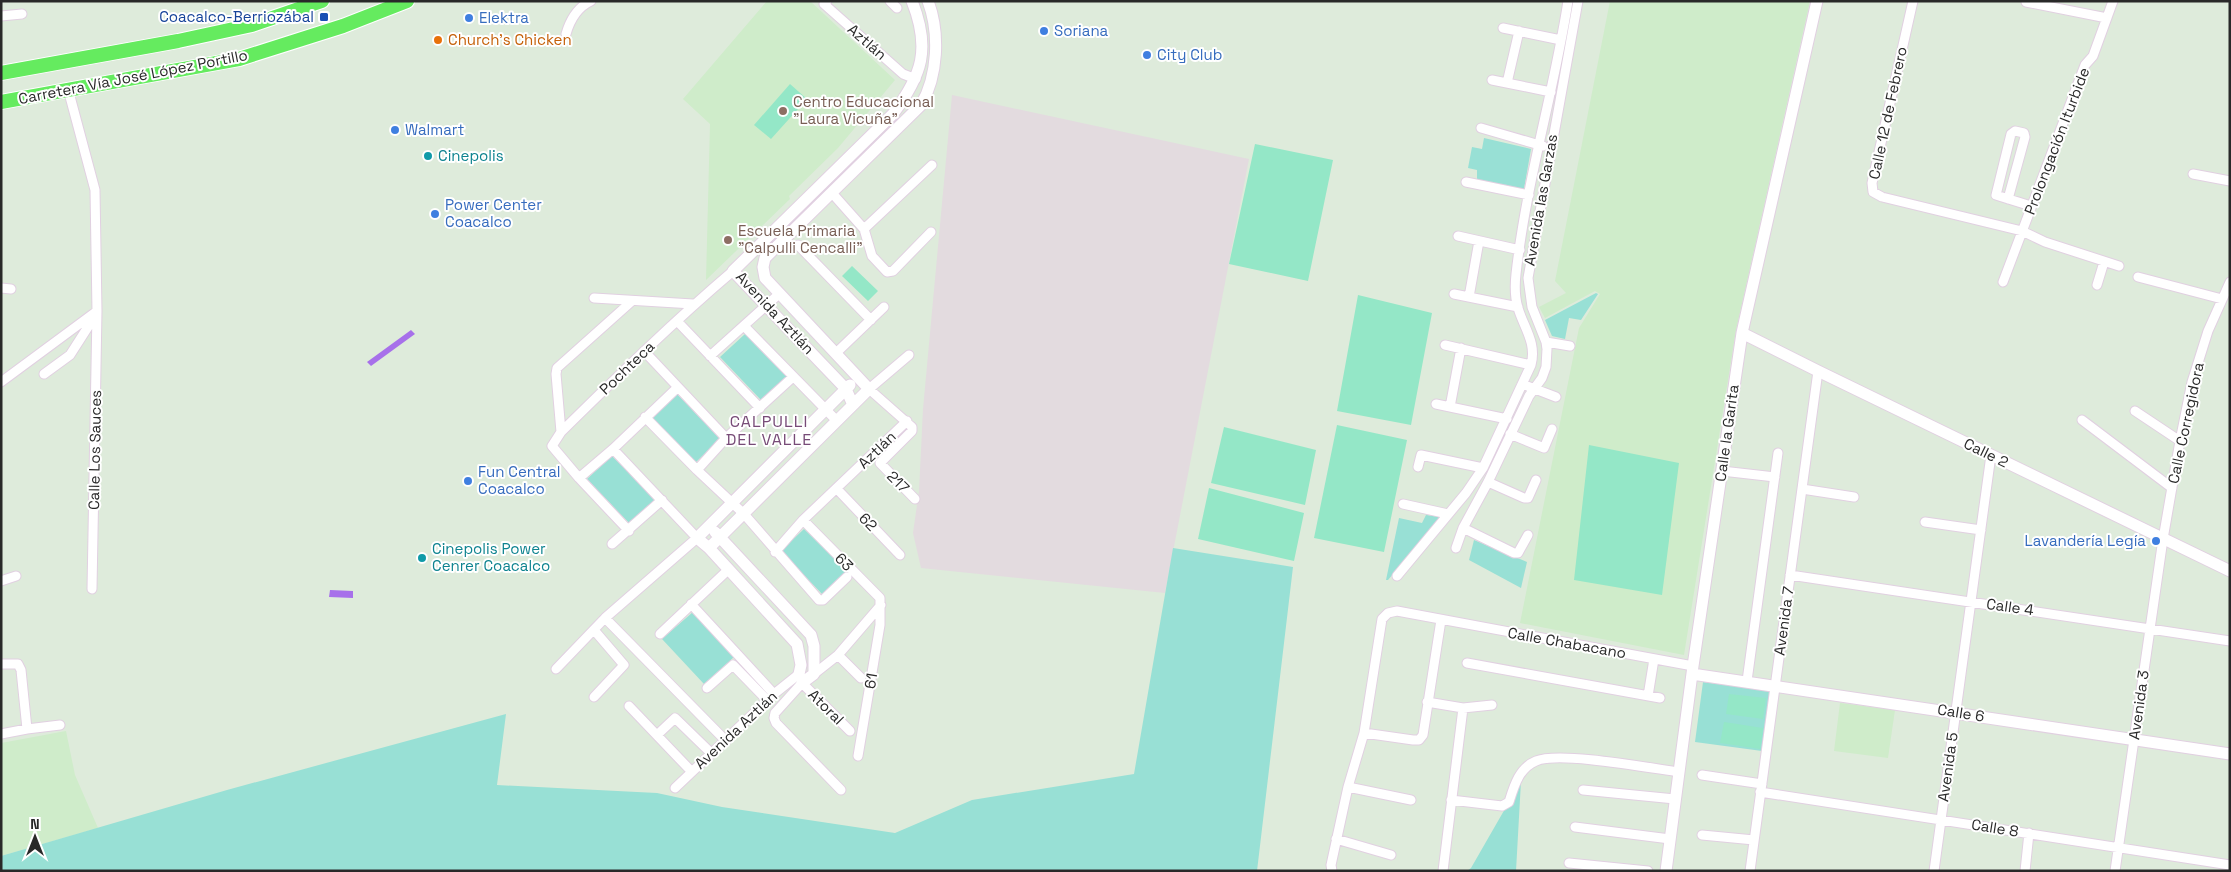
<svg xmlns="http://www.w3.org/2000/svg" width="2231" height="872" font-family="'Space Grotesk',sans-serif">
<rect width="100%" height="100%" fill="#deebdb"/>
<path fill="#e3dbdf" d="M952,95L1249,159L1165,593L921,568L913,533L919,491L923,409Z"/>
<path fill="#cfecca" d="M767,1H810L895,80L838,148L789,196L790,199L706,280L710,124L683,99Z
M1610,1H1810L1736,330L1684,655L1520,623L1579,328L1600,294L1595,291L1545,318L1539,307L1566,293L1555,281Z
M1840,703L1895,710L1888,758L1834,751Z
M66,731L75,775L98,828L1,856V743Z"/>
<path fill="#98e0d5" d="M1484,138L1531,149L1524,189L1477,180V170L1468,168L1472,147L1482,149Z
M1596,293L1598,294L1581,320L1569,318L1565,339L1552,336L1545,320Z
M745,334L787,377L761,400L720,357Z
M677,394L720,439L696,462L652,418Z
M612,456L657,500L630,524L587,479Z
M1426,515L1440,517L1388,580H1386L1399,518L1422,523Z
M804,529L847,571L823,595L781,551Z
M1474,540L1527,562L1521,588L1469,560Z
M1173,548L1293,567L1257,871H1V856L227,790L506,714L497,785L657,793L722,807L895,833L972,800L1134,774Z
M693,612L734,657L704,684L662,639Z
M1703,682L1771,691L1762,751L1695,742Z
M1521,781L1516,871H1467L1471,868Z"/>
<path fill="#94e7c7" d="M790,84L807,99L771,139L754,125Z
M1255,144L1333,160L1308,281L1229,264Z
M852,266L878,291L868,301L842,276Z
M1358,295L1432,313L1411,425L1337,411Z
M1337,425L1407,440L1384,552L1314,538Z
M1224,427L1316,450L1305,505L1211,483Z
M1589,445L1679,463L1662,595L1574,580Z
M1209,488L1304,513L1294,561L1198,539Z
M1729,694L1766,698L1763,719L1726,714Z
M1724,722L1763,728L1760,749L1720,743Z"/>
<path fill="#a770ea" d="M411,330L415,334L371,366L367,362Z
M330,590L353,591V598L329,597Z"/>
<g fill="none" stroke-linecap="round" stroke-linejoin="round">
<g stroke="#e1d0e1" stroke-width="11">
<path id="minor" d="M827,1L824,4L903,74L916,79
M890,1L897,8
M1913,1L1872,183L1873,192L1882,197L2022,231L2045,242L2119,266
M2026,2L2107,18
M1,16L22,14
M1503,28L1561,40
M566,34C570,20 578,7 591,1
M1492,80L1551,92
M1507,83L1519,31
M68,89L95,190L97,311L92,589
M1481,128L1543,146
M2193,174L2230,181
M1466,182L1529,195
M832,193L864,229L872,256L887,272L893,271L931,232
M2008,199L2025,137L2024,133L2015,131L2011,134L1996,195L1999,196L2031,206
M864,229L932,165
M1458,236L1520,250
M798,245L871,320
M2138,277L2222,299
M2003,282L2085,65L2093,56L2113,1
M2097,285L2104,262
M1,288L11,289
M1454,294L1518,307
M1469,297L1479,241
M594,298L693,304
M677,321L760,408
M744,326L837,421
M1546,342L1570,346
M1445,345L1531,365
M644,351L726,438
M836,353L884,307
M909,355L869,389L912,427V431L880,463L915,499
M710,356L779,294
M44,374L70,355L95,316
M1,382L97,311
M1522,384L1556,397
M1436,404L1507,419
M1450,407L1461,348
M2135,411L2180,441
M645,417L697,470L744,514L819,600H823L847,577
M2082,420L2172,488
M561,432L556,374L557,368L632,301
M1510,434L1544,448L1552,429
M1418,467L1421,455L1483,468
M697,470L726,438L793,377
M1722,471L1775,477
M579,478L613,449L678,387
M1488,482L1524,498H1528L1536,480
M837,489L900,555
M1802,489L1854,497
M1403,504L1448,514
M803,520L880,598V625L858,756
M1925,522L1981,530
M1463,528L1514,553H1518L1528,535
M629,531L579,478L552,446L561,432C617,377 673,322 733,271
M612,544L662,500
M1456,548L1463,528L1488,482L1529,396L1542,378L1546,367L1547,349L1546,342L1532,307L1528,278L1578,1
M775,552L803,520L907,421
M1790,575L2230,641
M1397,576L1466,493L1483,468L1531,365C1537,343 1524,328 1518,308C1515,298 1515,283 1516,274C1526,182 1554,92 1568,1
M1,581L16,576
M691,604L774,694
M605,618L726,741
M594,630L624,665L594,697
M660,634L729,569
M838,655L861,678
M1467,663L1660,698
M1,664H18L21,670L27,729
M556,669L605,618L697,538L613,449
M814,674L838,655L881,605
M1747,681L1778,453
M802,683L775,713L774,718L776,723L841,790
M802,683L850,731
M707,688L733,665L767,700
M1648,696L1654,659
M1427,702L1463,708L1492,705
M629,706L692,772
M1364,733L1413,740H1419L1423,735L1441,620
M1,734L27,729L60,725
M657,735L675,718L711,753
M1702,775L1762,784
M1348,787L1411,800
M675,788L774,694L799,674L801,679
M1583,790L1675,799
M1760,792L2230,865
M1451,800L1502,806L1509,802C1514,786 1519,768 1536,761C1559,751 1650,768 1679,772
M1575,827L1670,839
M1702,835L1754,840
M1336,839L1391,855
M1569,863L1648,871
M1332,871L1331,865L1348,787L1364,733L1382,619L1388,613L1397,611L1693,666
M1443,871L1463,708
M1750,871L1818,371
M1934,871L1991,455
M2025,871L2029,833
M2115,871L2163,539L2180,441L2192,382L2208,331L2230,282"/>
</g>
<g stroke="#e1d0e1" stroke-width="13">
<path id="tertiary" d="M1742,333L1818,371L2230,571
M853,405L846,389L733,271L893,114C922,75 931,49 912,1
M715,532L811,635L814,646V674L802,683
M709,548L869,389L765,278L763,267L765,258L921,105C938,76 940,33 928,1
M799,674L801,665L797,644L709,548L697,538L850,385
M1692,674L2230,754
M1666,871L1693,666L1742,333L1817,1"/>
</g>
<g stroke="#fff" stroke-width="16">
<path id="primary" d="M1,73L178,41L252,25L322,1
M1,102L239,59L343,26L407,1"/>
</g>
<use href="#minor" stroke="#fff" stroke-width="9"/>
<use href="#tertiary" stroke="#fff" stroke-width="11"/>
<use href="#primary" stroke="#65eb5f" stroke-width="14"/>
</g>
<rect fill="#1a4fb4" stroke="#fff" stroke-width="2" x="319" y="12" width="10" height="10" rx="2.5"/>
<g fill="#3f7fe0" stroke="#fff" stroke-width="2">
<circle cx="469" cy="18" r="5"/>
<circle cx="1044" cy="31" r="5"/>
<circle cx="1147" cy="55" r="5"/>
<circle cx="395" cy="130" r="5"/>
<circle cx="435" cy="214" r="5"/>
<circle cx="468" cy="481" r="5"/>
<circle cx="2156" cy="541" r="5"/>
</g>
<circle fill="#e8710a" stroke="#fff" stroke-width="2" cx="438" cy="40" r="5"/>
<g fill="#8d6e63" stroke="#fff" stroke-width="2">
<circle cx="783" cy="111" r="5"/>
<circle cx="728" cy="240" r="5"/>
</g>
<g fill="#0f9aa8" stroke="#fff" stroke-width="2">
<circle cx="428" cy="156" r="5"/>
<circle cx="422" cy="558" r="5"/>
</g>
<g text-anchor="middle" stroke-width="4" stroke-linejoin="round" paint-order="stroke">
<g font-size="15" fill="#164399" stroke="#fff" text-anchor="end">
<text x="314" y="22">Coacalco-Berriozábal</text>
</g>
<g font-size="15" fill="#366cbe" stroke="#fff" text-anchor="start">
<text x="479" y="23">Elektra</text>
<text x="1054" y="36">Soriana</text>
<text x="1157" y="60">City Club</text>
<text x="405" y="135">Walmart</text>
<text x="445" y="210">Power Center<tspan x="445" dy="17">Coacalco</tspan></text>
<text x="478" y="477">Fun Central<tspan x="478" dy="17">Coacalco</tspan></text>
<text x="2146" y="546" text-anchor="end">Lavandería Legía</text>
</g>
<g font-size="15" fill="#c56008" stroke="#fff" text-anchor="start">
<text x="448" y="45">Church's Chicken</text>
</g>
<g font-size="15" fill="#292929" stroke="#fff">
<text transform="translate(867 42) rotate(41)" y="5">Aztlán</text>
<text transform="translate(133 77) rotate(-11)" y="5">Carretera Vía José López Portillo</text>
<text transform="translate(1888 113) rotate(-78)" y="5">Calle 12 de Febrero</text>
<text transform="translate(2057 141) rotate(-69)" y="5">Prolongación Iturbide</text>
<text transform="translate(1541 200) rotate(-80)" y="5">Avenida las Garzas</text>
<text transform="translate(775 313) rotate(47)" y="5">Avenida Aztlán</text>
<text transform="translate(627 368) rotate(-44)" y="5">Pochteca</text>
<text transform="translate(2186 423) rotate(-78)" y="5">Calle Corregidora</text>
<text transform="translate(1727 433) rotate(-82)" y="5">Calle la Garita</text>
<text transform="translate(95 450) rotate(-89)" y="5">Calle Los Sauces</text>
<text transform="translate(877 450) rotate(-44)" y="5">Aztlán</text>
<text transform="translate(1986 453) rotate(26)" y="5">Calle 2</text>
<text transform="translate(898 482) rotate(45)" y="5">217</text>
<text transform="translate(868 522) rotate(46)" y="5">62</text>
<text transform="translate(844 562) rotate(46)" y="5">63</text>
<text transform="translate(2010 607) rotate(8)" y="5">Calle 4</text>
<text transform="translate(1784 621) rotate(-82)" y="5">Avenida 7</text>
<text transform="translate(1567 643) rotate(10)" y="5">Calle Chabacano</text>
<text transform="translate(871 681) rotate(-81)" y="5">61</text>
<text transform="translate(2139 705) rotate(-82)" y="5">Avenida 3</text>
<text transform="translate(826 707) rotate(45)" y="5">Atoral</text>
<text transform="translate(1961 713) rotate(9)" y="5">Calle 6</text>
<text transform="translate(736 730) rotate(-43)" y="5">Avenida Aztlán</text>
<text transform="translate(1948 767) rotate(-82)" y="5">Avenida 5</text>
<text transform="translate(1995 828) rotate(9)" y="5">Calle 8</text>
</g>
<g font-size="15" fill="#785e54" stroke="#fff" text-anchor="start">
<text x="793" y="107">Centro Educacional<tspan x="793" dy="17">"Laura Vicuña"</tspan></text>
<text x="738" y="236">Escuela Primaria<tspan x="738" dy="17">"Calpulli Cencalli"</tspan></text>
</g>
<g font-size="15" fill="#0d838f" stroke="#fff" text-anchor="start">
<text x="438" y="161">Cinepolis</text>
<text x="432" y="554">Cinepolis Power<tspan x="432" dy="17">Cenrer Coacalco</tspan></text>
</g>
<g font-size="16" letter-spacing="1" fill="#774b77" stroke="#fff">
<text x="769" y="427">CALPULLI<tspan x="769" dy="18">DEL VALLE</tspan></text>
</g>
</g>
<rect width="2231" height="872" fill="none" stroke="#292929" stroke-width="5"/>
<g transform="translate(35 837)" stroke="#ffffff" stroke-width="4" paint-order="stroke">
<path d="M0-4L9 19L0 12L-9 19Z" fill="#292929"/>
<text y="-8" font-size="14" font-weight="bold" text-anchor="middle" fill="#292929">N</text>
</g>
</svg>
